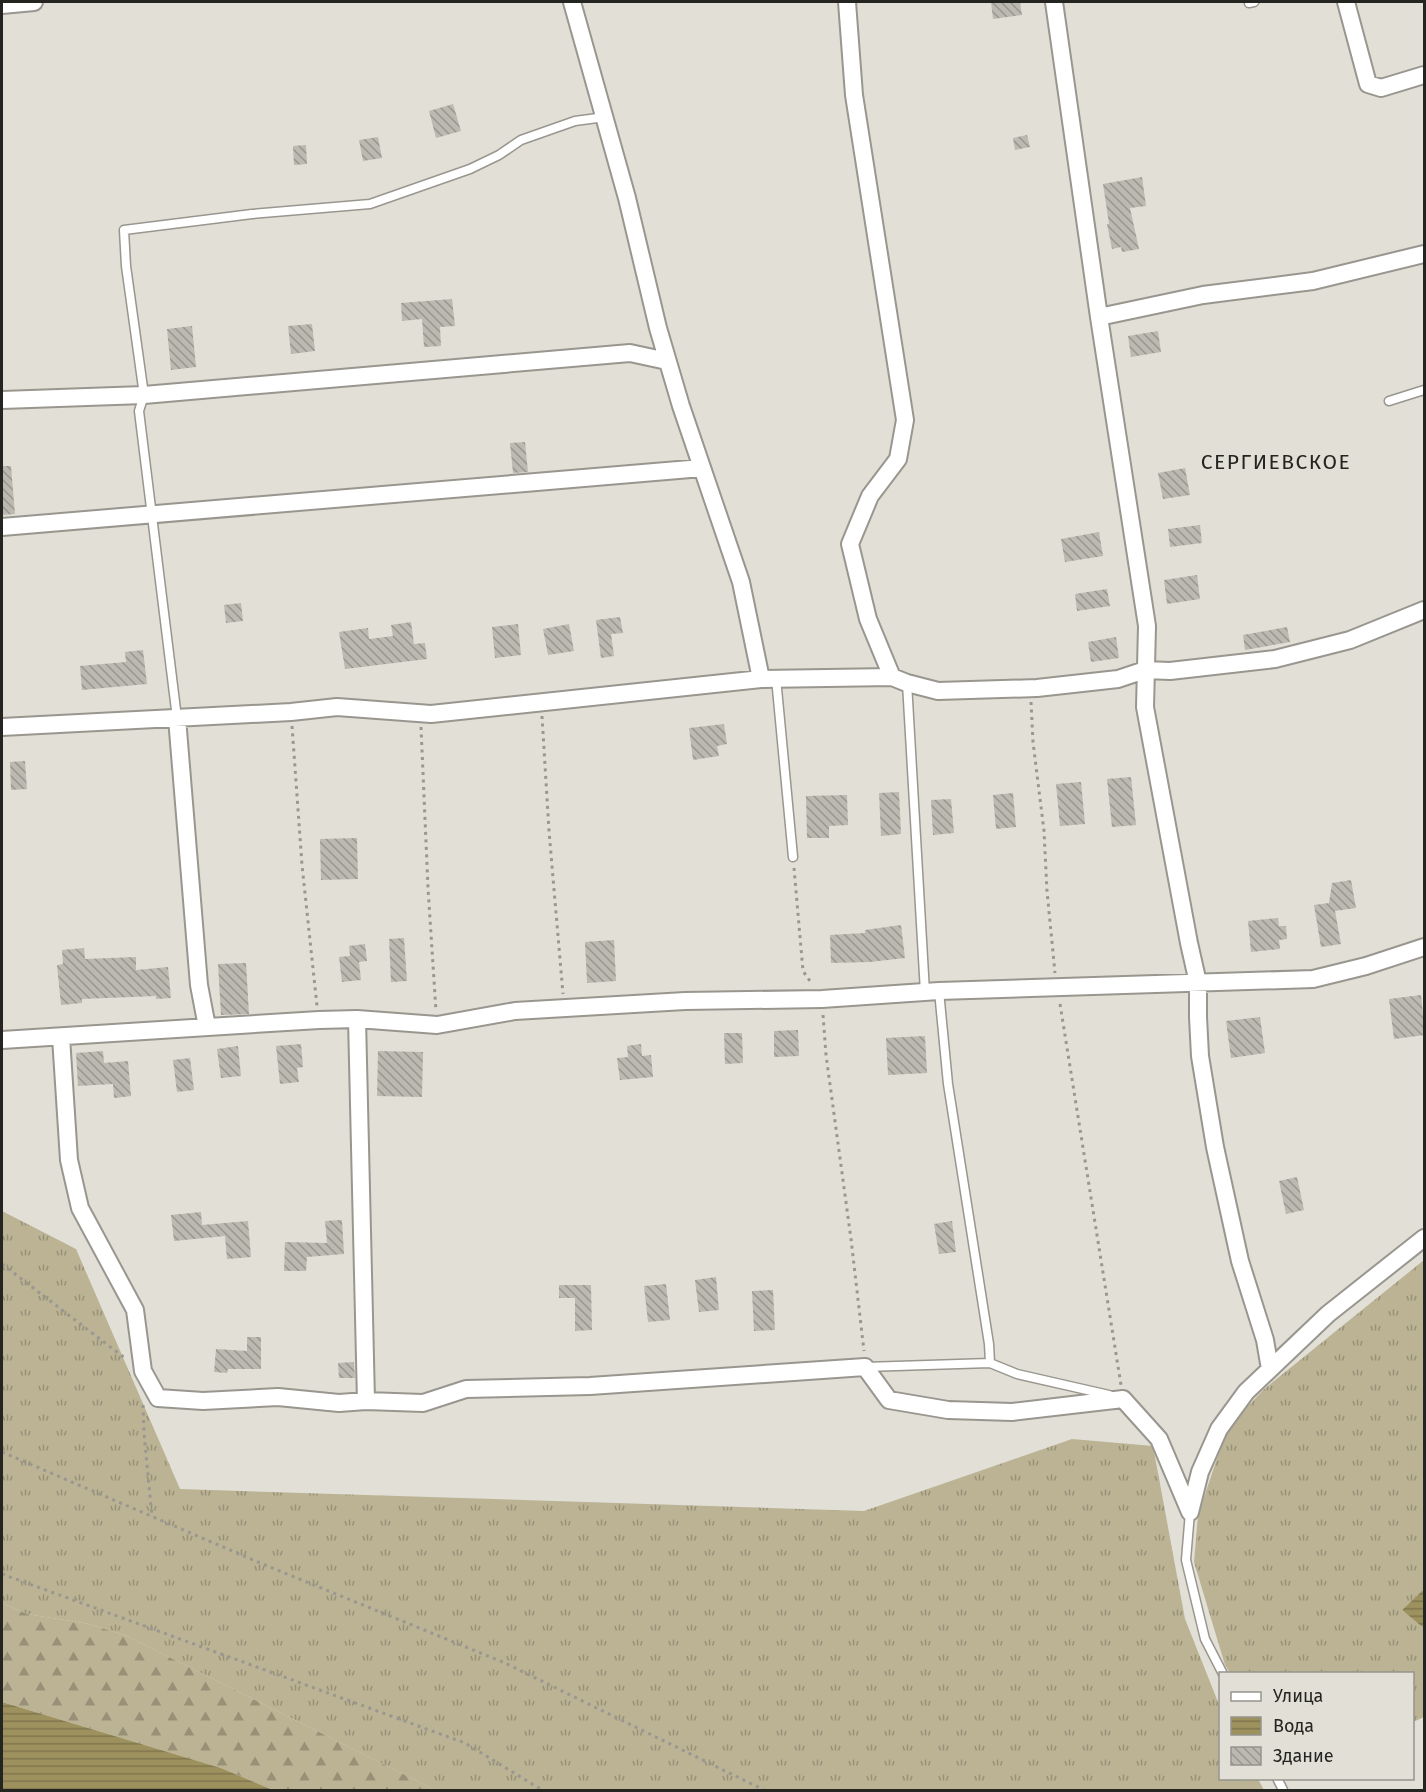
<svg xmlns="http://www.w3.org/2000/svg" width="1426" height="1792" font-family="'Fira Sans',sans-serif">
<defs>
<pattern id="grass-tufts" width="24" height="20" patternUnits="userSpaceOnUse" patternTransform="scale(1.5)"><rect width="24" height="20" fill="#bbb394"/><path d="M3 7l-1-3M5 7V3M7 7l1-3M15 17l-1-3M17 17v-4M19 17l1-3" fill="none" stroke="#989178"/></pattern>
<pattern id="forest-firs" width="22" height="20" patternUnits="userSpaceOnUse" patternTransform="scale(1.5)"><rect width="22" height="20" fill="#bbb394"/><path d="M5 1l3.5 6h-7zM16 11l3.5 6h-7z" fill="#989178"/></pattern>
<pattern id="water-rules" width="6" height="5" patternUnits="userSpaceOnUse" patternTransform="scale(1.5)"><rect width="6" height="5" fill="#9d915e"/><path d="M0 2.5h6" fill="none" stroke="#80764d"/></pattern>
<pattern id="building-back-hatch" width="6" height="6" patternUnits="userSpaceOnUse" patternTransform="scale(1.5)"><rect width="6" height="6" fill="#bbb9b0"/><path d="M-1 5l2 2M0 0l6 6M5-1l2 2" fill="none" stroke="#98968f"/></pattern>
</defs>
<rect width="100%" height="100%" fill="#e1dfd6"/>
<path fill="url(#grass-tufts)" d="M2,1211L76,1249L180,1489L864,1511L1072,1439L1153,1446L1185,1619L1220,1707V1778L1258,1779L1264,1790H435L127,1636L89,1624L27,1614L2,1603Z
M1424,1260V1589L1402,1610L1421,1626L1424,1627V1717L1413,1722L1412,1674L1230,1673L1225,1665L1194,1562L1198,1515L1227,1429L1263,1390Z"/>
<path fill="url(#forest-firs)" d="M2,1603L27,1614L89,1624L127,1636L435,1790H273L221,1768L2,1702Z"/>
<path fill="url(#water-rules)" d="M1424,1589V1627L1421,1626L1402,1610Z
M2,1702L221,1768L273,1790H2Z"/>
<path fill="url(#building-back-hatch)" d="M991,2H1020L1022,15L993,19Z
M453,104L461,131L436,138L429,111Z
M1027,135L1030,147L1015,150L1013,138Z
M378,137L382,158L363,161L359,140Z
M306,145L307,164L294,165L293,146Z
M1142,177L1146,206L1130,208L1139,249L1122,252L1121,247L1112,249L1107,224H1109L1103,184Z
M452,299L455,326L440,327L441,346L424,347L422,319L402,321L401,303Z
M312,324L315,351L291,354L288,326Z
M192,326L196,367L171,370L167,329Z
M1158,331L1161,352L1131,357L1128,336Z
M525,442L528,472L513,473L510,443Z
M2,466H11L15,514L2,515Z
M1185,468L1190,495L1163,499L1158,473Z
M1200,525L1202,543L1170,547L1168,529Z
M1099,532L1103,556L1065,562L1061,539Z
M1197,575L1200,599L1167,604L1164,580Z
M1107,589L1110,606L1077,611L1075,594Z
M241,603L243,621L226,623L224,605Z
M620,617L623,633L611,634L614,656L601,658L596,620Z
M411,622L414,644L425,643L427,659L345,669L339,632L368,628L369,639L393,636L391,625Z
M518,624L521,655L495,658L492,627Z
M569,624L574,651L548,655L543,629Z
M1287,627L1290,642L1245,650L1243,635Z
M1116,637L1119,658L1091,662L1088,642Z
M143,650L147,684L82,690L80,666L126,662L125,652Z
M724,724L727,744L717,746L719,756L693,760L689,728Z
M25,761L27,789L11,790L10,762Z
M1131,777L1136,825L1112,827L1107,779Z
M1081,782L1085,824L1060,826L1056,784Z
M899,792L901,834L881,836L879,793Z
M1013,793L1016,827L996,829L993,795Z
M847,795L848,825L829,826V838H807L806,796Z
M951,799L954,833L933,835L931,800Z
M357,838L358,879L321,880L320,839Z
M1351,880L1356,908L1335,911L1341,944L1321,947L1314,905L1329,903L1332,883Z
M1278,918L1279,926H1286L1287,939L1279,940L1280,949L1251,952L1248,921Z
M901,925L905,958L870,962L831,963L830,935L865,933V930Z
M404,938L407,981L391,982L389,939Z
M614,940L616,981L587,983L585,942Z
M365,944L367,961L359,962L361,980L342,982L339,957L350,956L349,946Z
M84,948L85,959L136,957V970L168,967L171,998L156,999V996L82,999V1003L61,1005L57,965L63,964L62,950Z
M246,963L249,1014L221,1015L218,964Z
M1421,995L1425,1035L1394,1039L1389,999Z
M1260,1017L1265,1053L1231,1058L1226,1021Z
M798,1030L799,1056L774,1057V1031Z
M724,1033H742L743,1063L725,1064Z
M925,1036L927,1073L888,1075L886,1038Z
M301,1044L303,1067L297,1068L299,1082L280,1084L276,1046Z
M641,1044L642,1056L651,1055L653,1077L620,1080L617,1058L628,1057L627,1046Z
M238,1046L241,1076L221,1078L217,1049Z
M103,1051L104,1063L128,1061L131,1096L114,1098L113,1084L78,1086L76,1053Z
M378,1051L423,1052L422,1097L377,1096Z
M190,1058L194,1090L177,1092L173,1060Z
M1297,1177L1304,1210L1286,1214L1279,1181Z
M201,1212L202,1225L248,1221L251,1257L227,1259L225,1236L174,1241L171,1215Z
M342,1220L344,1254L307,1257L306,1271H284L285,1242L327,1243L325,1221Z
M952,1221L956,1252L939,1254L934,1224Z
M716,1277L719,1310L699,1312L695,1280Z
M666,1284L670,1320L648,1322L644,1286Z
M559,1285H591L592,1330L575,1331V1298H559Z
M773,1290L775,1330L754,1331L752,1291Z
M247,1337H261V1369H228L227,1373L214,1372L216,1349L247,1351Z
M354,1362L355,1378H339L338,1363Z"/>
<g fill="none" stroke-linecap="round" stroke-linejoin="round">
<g stroke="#98968e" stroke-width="11">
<path id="service" d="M1249,3L1254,2
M1389,401L1424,390
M776,678L793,857
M907,683L925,992
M177,718L139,411L144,395L126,266L124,230L252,214L370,204L470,169L499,155L521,140L575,121L605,117
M939,991L948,1084L989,1344L990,1363
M865,1367L990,1363L1017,1374L1109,1395
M1190,1512L1186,1560L1205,1639L1223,1674
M1277,1778L1283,1790"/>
</g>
<g stroke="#98968e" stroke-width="20">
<path id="minor" d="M572,2L627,198L658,328L681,406L741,582L761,679
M847,2L854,95L905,420L898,459L870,496L850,544L868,619L892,677
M1054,2L1099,317L1147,626L1145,707L1189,943L1198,983V1017L1200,1056L1215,1147L1240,1261L1265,1340L1270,1369
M1346,2L1368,84L1381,88L1424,75
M2,5L34,2
M1099,317L1203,295L1313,281L1424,254
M2,400L144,395L630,353L667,361
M2,527L702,468
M177,718L199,985L207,1027
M2,727L291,712L337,707L431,714L761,679L892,677L907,683L938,691L1037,688L1118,679L1145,670L1170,671L1275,659L1350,640L1424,610
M357,1019L366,1401
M61,1037L69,1160L80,1208L135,1310L143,1371L158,1398L203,1401L278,1397L339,1403L366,1401L423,1403L466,1389L590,1386L865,1367L889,1400L948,1410L1012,1412L1123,1399L1159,1439L1190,1512
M2,1040L319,1020L357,1019L437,1025L515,1011L685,1001L822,999L939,991L1313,979L1366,966L1424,947
M1190,1512L1200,1472L1219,1429L1246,1392L1328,1314L1424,1238"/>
</g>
<path stroke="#999790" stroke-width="3" stroke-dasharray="3 4.5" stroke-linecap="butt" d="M1031,702L1033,742L1044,831L1047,891L1055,973
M542,716L549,831L563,994
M292,726L302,865L317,1006
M421,727L428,888L436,1011
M794,868L803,971L812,984
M1060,1004L1121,1385
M823,1015L826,1055L851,1239L864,1351
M2,1264L126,1359
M143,1405L144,1433L152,1517
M2,1452L265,1565L505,1663L764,1790
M2,1574L465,1743L542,1790"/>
<use href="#service" stroke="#fff" stroke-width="8"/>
<use href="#minor" stroke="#fff" stroke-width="16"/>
</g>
<g text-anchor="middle" stroke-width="4.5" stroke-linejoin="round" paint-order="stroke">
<g font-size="21" letter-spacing="1.5" fill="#242420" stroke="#e1dfd6">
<text x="1276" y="469">СЕРГИЕВСКОЕ</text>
</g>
</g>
<rect width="1426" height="1792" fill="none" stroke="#242420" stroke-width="6"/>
<rect x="1219" y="1672" width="195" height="108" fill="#e1dfd6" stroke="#95948d" stroke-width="1.5"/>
<rect x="1231" y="1692" width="30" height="9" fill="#ffffff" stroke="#95948d" stroke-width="1.5"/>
<text x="1273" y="1702" font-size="18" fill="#242420">Улица</text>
<rect x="1231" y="1717" width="30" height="18" fill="url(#water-rules)" stroke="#95948d" stroke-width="1.5"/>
<text x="1273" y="1732" font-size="18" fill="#242420">Вода</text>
<rect x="1231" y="1747" width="30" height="18" fill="url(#building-back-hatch)" stroke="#95948d" stroke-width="1.5"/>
<text x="1273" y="1762" font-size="18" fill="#242420">Здание</text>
</svg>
